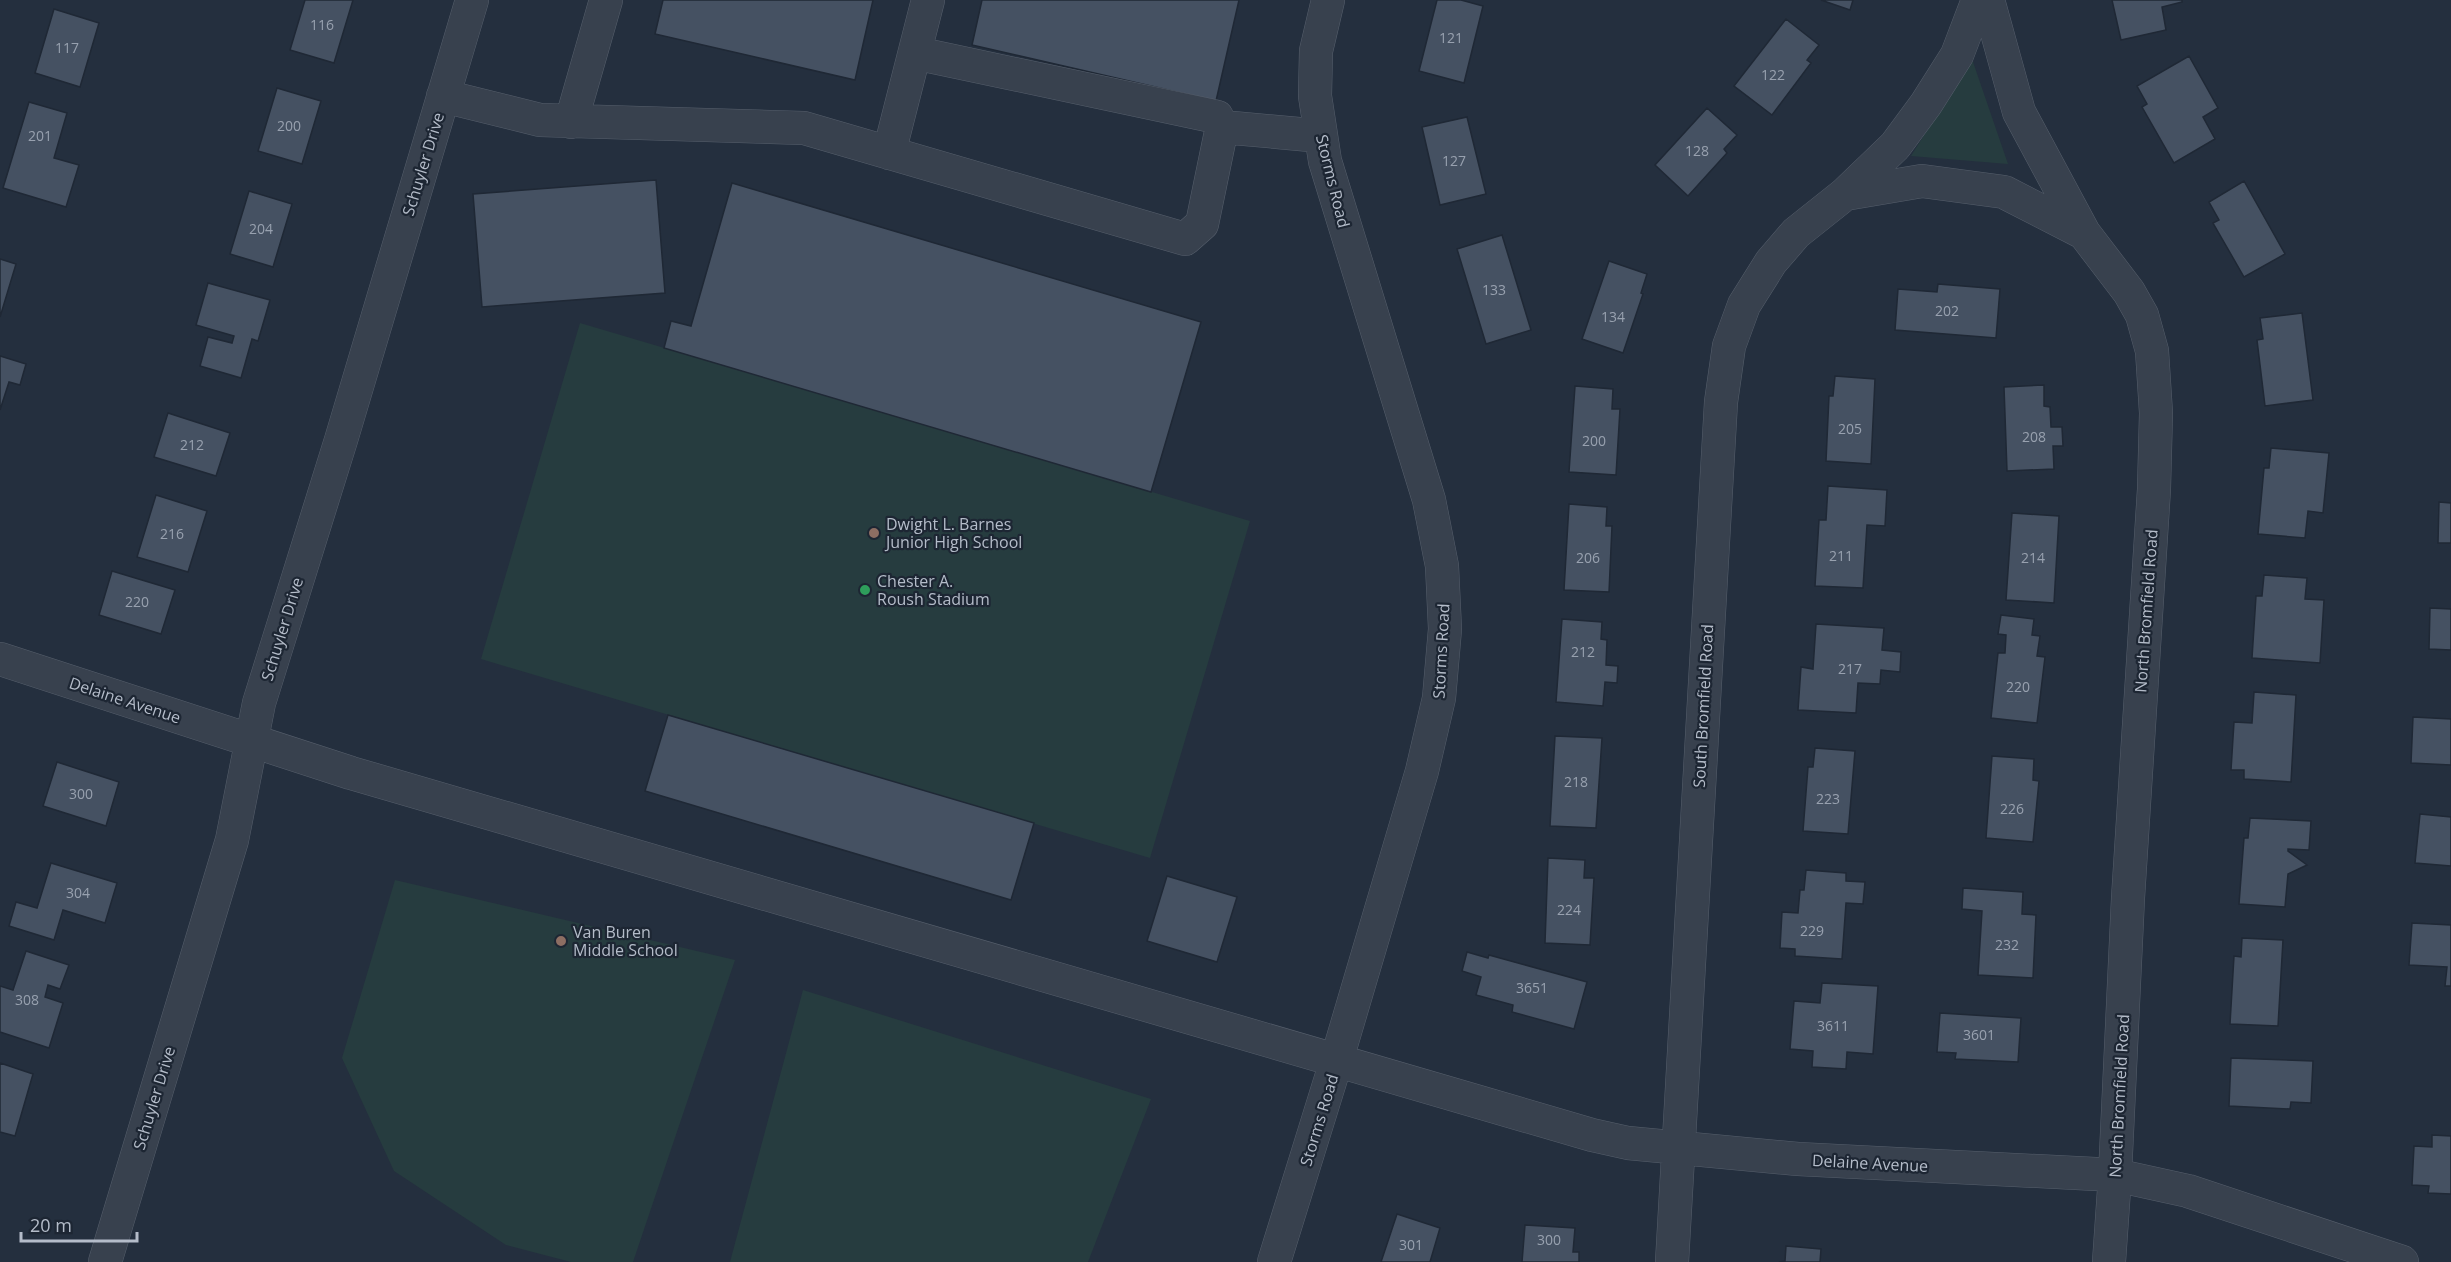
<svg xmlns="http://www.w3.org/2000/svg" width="2451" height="1262" font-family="'Open Sans',sans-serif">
<rect width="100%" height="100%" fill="#242f3e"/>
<path fill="#263c3f" d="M1972,59L2008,164L1911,156Z
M580,323L1250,521L1150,858L481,659Z
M395,880L735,960L633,1262H571L506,1245L394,1171L342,1058Z
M803,990L1151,1099L1088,1262H730Z"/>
<path fill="#455162" stroke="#1f2835" stroke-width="1.5" d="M305,0H353L334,63L290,50Z
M663,0H873L855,80L655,34Z
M982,0H1239L1216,101L972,45Z
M1437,0H1461L1483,6L1464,83L1419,71Z
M1821,0H1853L1850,10Z
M2112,0H2182V2L2162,7L2166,30L2121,40Z
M54,9L99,23L80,87L35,73Z
M1786,19L1819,45L1807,60L1811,63L1772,115L1734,86Z
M2189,56L2218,108L2203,117L2215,139L2174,163L2142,107L2147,104L2137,86Z
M277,88L321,101L302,164L258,151Z
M29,102L67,113L54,158L79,165L66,207L3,188Z
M1707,108L1737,135L1724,149L1727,153L1688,196L1655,165Z
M1467,117L1486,194L1440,205L1422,127Z
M656,180L665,293L482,307L473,194Z
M2244,181L2285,254L2244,277L2213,223L2219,220L2209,202Z
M732,183L1201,322L1151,492L664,348L671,321L691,326Z
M249,191L292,204L273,267L230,254Z
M1502,235L1531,330L1486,344L1457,249Z
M0,259L16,264L0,317Z
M1609,261L1647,274L1641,293L1643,294L1623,353L1582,339Z
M208,283L270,300L258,341L252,339L241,378L200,366L208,337L232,343L234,336L196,325Z
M1938,284L2000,289L1996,338L1895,330L1898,289L1937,292Z
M2302,313L2313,400L2265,406L2257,340L2263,339L2260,318Z
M0,356L26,364L20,385L9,382L0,410Z
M1835,376L1875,379L1871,464L1826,461L1829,396H1833Z
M2044,385V406L2050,407L2051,427H2062L2063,446H2053L2054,469L2007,471L2004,387Z
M1575,386L1613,389L1612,409H1620L1616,475L1569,472Z
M168,413L230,433L216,476L154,457Z
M2271,448L2329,453L2323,513L2308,511L2305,538L2258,534L2264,468H2269Z
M1828,486L1887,490L1885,526L1867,525L1863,588L1815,586L1819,520H1826Z
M156,495L207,511L188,572L137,557Z
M2439,502L2451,503V543H2438Z
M1569,504L1607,507L1606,526H1612L1609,592L1564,590Z
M2012,513L2059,516L2054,603L2006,600Z
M112,571L175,590L161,634L99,615Z
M2264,575L2307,578L2305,599L2324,600L2320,663L2252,658L2256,596H2262Z
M2430,608L2451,609V650L2429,649Z
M2001,615L2034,619L2032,635L2040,636L2037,656L2045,657L2037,723L1991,718L1998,653H2005L2006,635L1998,634Z
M1562,619L1602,622L1601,639L1607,640L1606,665L1618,666L1617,683L1605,682L1603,706L1556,702Z
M1816,624L1884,628L1882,650L1901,652L1900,672L1881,670L1880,684L1858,683L1856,713L1798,710L1801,667L1813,669Z
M2254,692L2296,695L2291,782L2244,779V770H2231L2234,722L2252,723Z
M668,715L1034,823L1011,900L645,791Z
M2413,717L2451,719V765L2411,763Z
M1555,736L1602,738L1596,828L1550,826Z
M1815,748L1855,751L1848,834L1803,831L1808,767H1813Z
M1992,756L2034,759L2033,780L2039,781L2033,842L1986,838Z
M57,762L119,782L106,826L43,806Z
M2420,814L2451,817V866L2415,863Z
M2250,818L2311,821L2309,850L2288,849V851L2307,865L2288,874L2285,907L2239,904L2244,838H2248Z
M1548,858L1585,860L1584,878H1594L1590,945L1545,943Z
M51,863L117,883L105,923L63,910L54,940L9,926L16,902L37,908Z
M1806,870L1846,873V881L1865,882L1863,904L1846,903L1842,959L1795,956V949L1780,948L1782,912L1798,913L1800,890H1804Z
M1167,876L1237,897L1217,962L1147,941Z
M1963,888L2023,892L2022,914L2036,915L2033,978L1978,975L1982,911L1962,909Z
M2412,923L2451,925V986H2445L2447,967L2409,965Z
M2242,938L2283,940L2278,1026L2230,1024L2234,956L2241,957Z
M26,951L69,965L60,989L48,985L45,997L63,1003L49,1048L0,1032V986L13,990Z
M1467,952L1488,958L1489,955L1587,982L1574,1029L1512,1012L1513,1005L1476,995L1481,977L1462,971Z
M1822,983L1878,986L1873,1054L1847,1052L1846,1069L1812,1067L1813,1051L1790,1049L1794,1001L1820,1003Z
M1940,1013L2021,1018L2018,1062L1955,1059L1956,1053L1937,1052Z
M2231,1058L2313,1061L2311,1103L2291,1102L2290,1109L2229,1106Z
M0,1063L33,1074L15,1136L0,1132Z
M2432,1135L2451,1136V1194L2428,1193L2429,1186L2412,1185L2414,1146L2432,1147Z
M1397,1214L1440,1228L1430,1262H1381Z
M1525,1225L1575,1228L1573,1252H1579V1262H1522Z
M1786,1246L1821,1249L1820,1262H1779L1785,1261Z"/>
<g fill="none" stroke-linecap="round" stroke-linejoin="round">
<g stroke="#565f6c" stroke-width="34">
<path id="minor" d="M1988,0L2019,112L2084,233L2129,292L2142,315L2152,351L2156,413L2154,489L2128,898L2115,1175L2109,1262
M443,96L540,120L804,128L1185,239L1202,224L1222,127L1217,117L915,53
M571,122L606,0
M1222,127L1321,136
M889,153L928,0
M1845,194L1922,181L2004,192L2084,233
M0,659L351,773L1592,1135L1628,1143L1798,1159L2115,1175L2188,1191L2402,1262
M105,1262L232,840L259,703L341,440L472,0
M1274,1262L1336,1062L1422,771L1439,698L1445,629L1442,566L1429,500L1325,161L1315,96L1316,51L1328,0
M1672,1262L1721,402L1729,346L1744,305L1771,262L1796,233L1845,194L1895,146L1926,104L1957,55L1978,0"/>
</g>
<use href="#minor" stroke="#38414e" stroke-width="33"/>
</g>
<g fill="#8d6e63" stroke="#1d2633" stroke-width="2">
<circle cx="874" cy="533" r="6"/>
<circle cx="561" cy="941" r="6"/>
</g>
<circle fill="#2e9e5b" stroke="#1d2633" stroke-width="2" cx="865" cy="590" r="6"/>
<g text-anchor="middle" stroke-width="4.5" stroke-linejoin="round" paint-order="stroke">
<g font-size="14" fill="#98a1af">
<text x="322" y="30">116</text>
<text x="1451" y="43">121</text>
<text x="67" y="53">117</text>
<text x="1773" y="80">122</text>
<text x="289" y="131">200</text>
<text x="40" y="141">201</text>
<text x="1697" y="156">128</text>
<text x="1454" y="166">127</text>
<text x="261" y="234">204</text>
<text x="1494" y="295">133</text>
<text x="1947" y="316">202</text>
<text x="1613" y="322">134</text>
<text x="1850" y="434">205</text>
<text x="2034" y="442">208</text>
<text x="1594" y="446">200</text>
<text x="192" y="450">212</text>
<text x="172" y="539">216</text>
<text x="1841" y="561">211</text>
<text x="1588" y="563">206</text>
<text x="2033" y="563">214</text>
<text x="137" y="607">220</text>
<text x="1583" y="657">212</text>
<text x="1850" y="674">217</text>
<text x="2018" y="692">220</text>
<text x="1576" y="787">218</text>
<text x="81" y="799">300</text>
<text x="1828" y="804">223</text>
<text x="2012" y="814">226</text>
<text x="78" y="898">304</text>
<text x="1569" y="915">224</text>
<text x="1812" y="936">229</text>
<text x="2007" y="950">232</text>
<text x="1532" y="993">3651</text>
<text x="27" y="1005">308</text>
<text x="1833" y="1031">3611</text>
<text x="1979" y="1040">3601</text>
<text x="1549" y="1245">300</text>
<text x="1411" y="1250">301</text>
</g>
<g font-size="16" fill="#b4bcc9" stroke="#1d2633">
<text transform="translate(423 164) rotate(-73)" y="6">Schuyler Drive</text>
<text transform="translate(1333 181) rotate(76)" y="6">Storms Road</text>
<text transform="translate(2146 611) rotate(-86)" y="6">North Bromfield Road</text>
<text transform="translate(282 629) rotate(-73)" y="6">Schuyler Drive</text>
<text transform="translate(1441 651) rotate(-87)" y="6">Storms Road</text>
<text transform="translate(125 700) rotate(18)" y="6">Delaine Avenue</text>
<text transform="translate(1703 706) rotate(-87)" y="6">South Bromfield Road</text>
<text transform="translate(2119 1096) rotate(-87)" y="6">North Bromfield Road</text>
<text transform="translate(154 1098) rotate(-73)" y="6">Schuyler Drive</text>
<text transform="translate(1319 1120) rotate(-73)" y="6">Storms Road</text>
<text transform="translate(1870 1163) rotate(3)" y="6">Delaine Avenue</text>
</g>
<g font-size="16" fill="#b4bcc9" stroke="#1d2633" text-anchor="start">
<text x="886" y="530">Dwight L. Barnes<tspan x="886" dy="18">Junior High School</tspan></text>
<text x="877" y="587">Chester A.<tspan x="877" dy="18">Roush Stadium</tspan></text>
<text x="573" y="938">Van Buren<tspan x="573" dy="18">Middle School</tspan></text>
</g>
</g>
<path d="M21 1232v9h116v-9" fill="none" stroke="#b4bcc9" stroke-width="3"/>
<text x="30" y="1232" font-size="18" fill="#b4bcc9" stroke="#1d2633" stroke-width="4.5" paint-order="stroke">20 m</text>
</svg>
